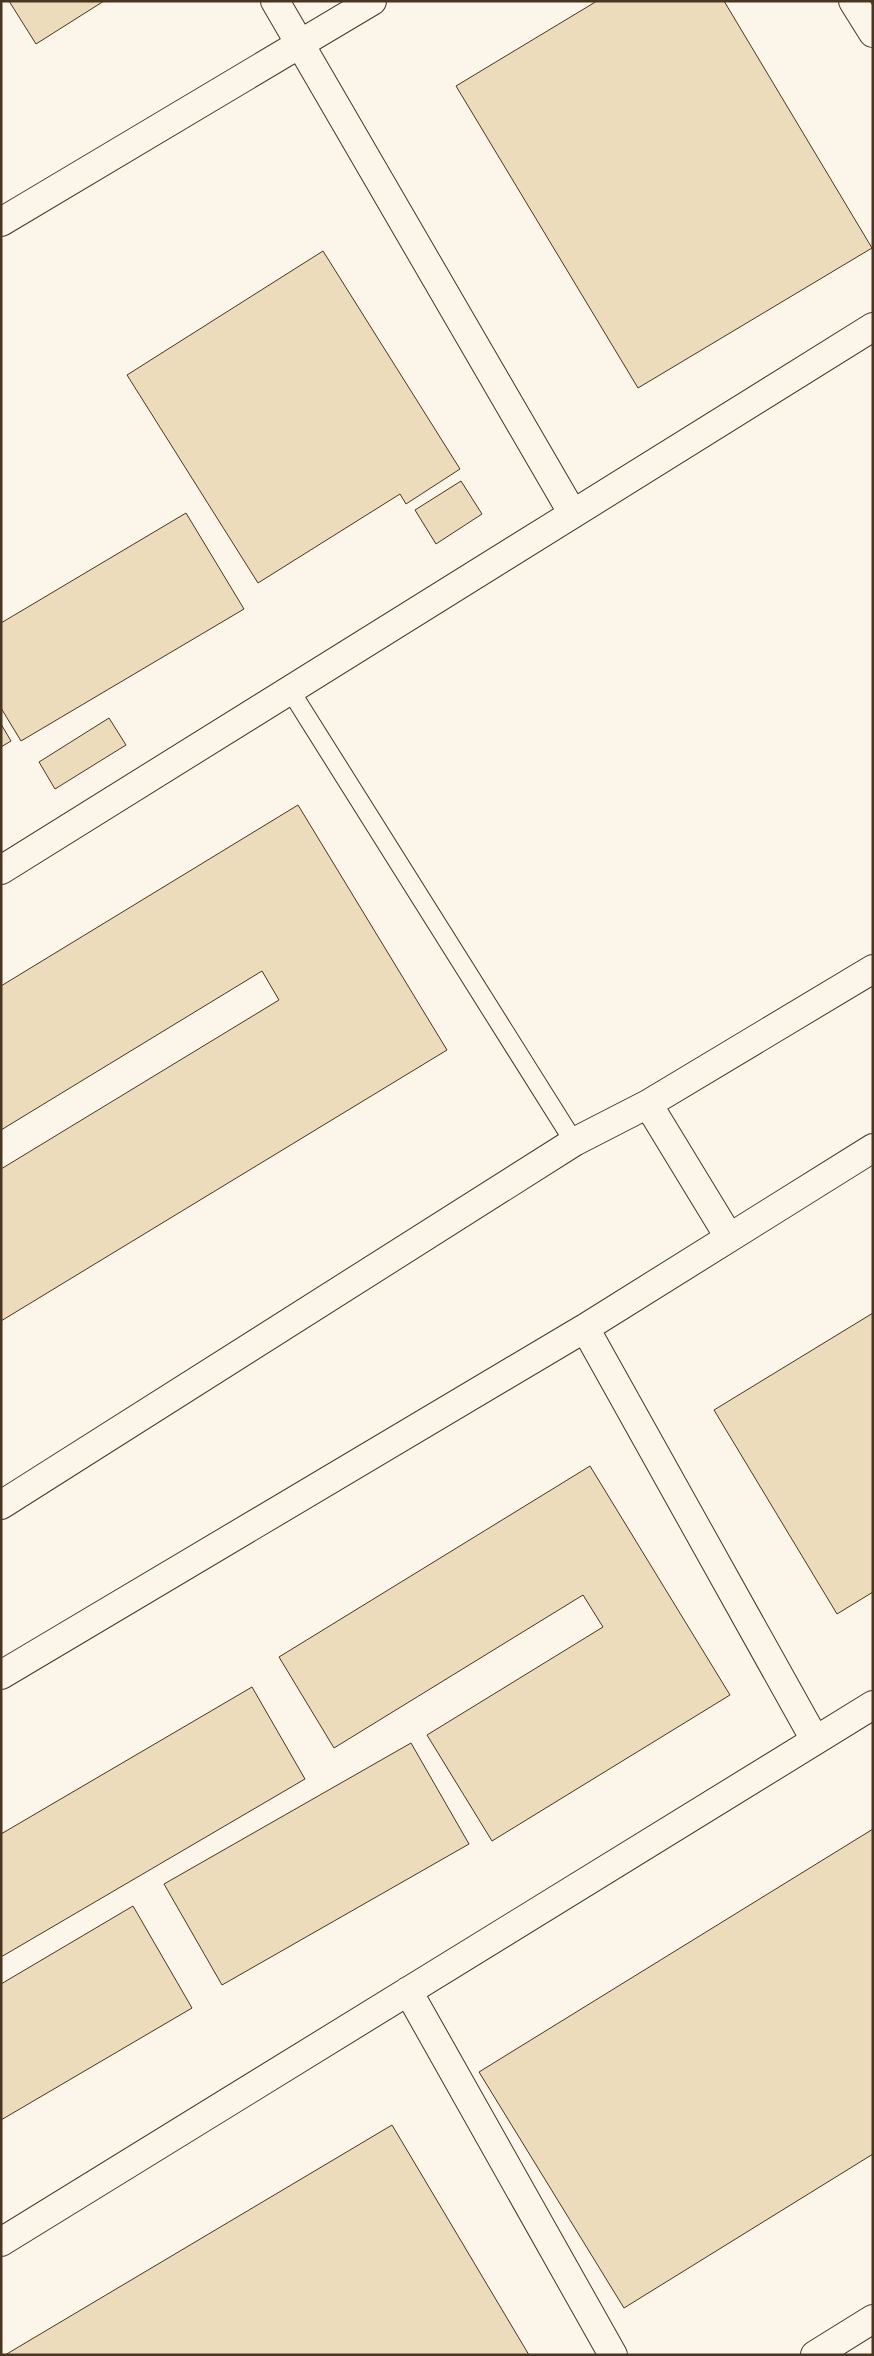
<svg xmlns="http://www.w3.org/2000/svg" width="874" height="2356" font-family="'Titillium Web',sans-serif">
<rect width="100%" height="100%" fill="#fbf6e9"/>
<path fill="#ecdcbc" stroke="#4a3520" d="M9,1H104L36,44Z
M597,1H724L872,248L638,388L456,86Z
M323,251L460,469L406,504L400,494L258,583L127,375Z
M461,481L482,514L436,544L415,510Z
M186,513L244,609L21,741L1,708V623Z
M109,718L126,745L55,789L39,762Z
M1,724L11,741L1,747Z
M298,805L447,1050L1,1321V1169L279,1000L262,971L1,1130V986Z
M873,1313V1592L837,1614L714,1410Z
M590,1466L730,1695L492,1841L427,1735L603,1627L583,1595L334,1748L279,1657Z
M252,1687L305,1779L1,1957V1834Z
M411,1743L469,1844L222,1985L164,1884Z
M873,1829V2154L624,2308L479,2072Z
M133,1906L192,2008L1,2120V1984Z
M392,2125L529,2355H5Z"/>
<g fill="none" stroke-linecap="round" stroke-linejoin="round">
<g stroke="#4a3520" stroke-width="20">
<path id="lane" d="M290,690L574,1142"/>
</g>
<g stroke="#4a3520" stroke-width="30">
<path id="street" d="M275,1L573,514
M1,222L372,1
M1,870L873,327
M648,1104L729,1237
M585,1328L815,1740
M1,1505L574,1142L648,1104L873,969
M1,1675L585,1328L873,1148
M408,1991L613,2355
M1,2242L873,1705
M815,2355L873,2319"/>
</g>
<g stroke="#4a3520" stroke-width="30">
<path id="secondary" d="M853,1L873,33"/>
</g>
<use href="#lane" stroke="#fbf6e9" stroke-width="18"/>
<use href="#street" stroke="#fbf6e9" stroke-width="28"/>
<use href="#secondary" stroke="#fbf6e9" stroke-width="28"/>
</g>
<rect width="874" height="2356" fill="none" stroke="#4a3520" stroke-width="5"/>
</svg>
